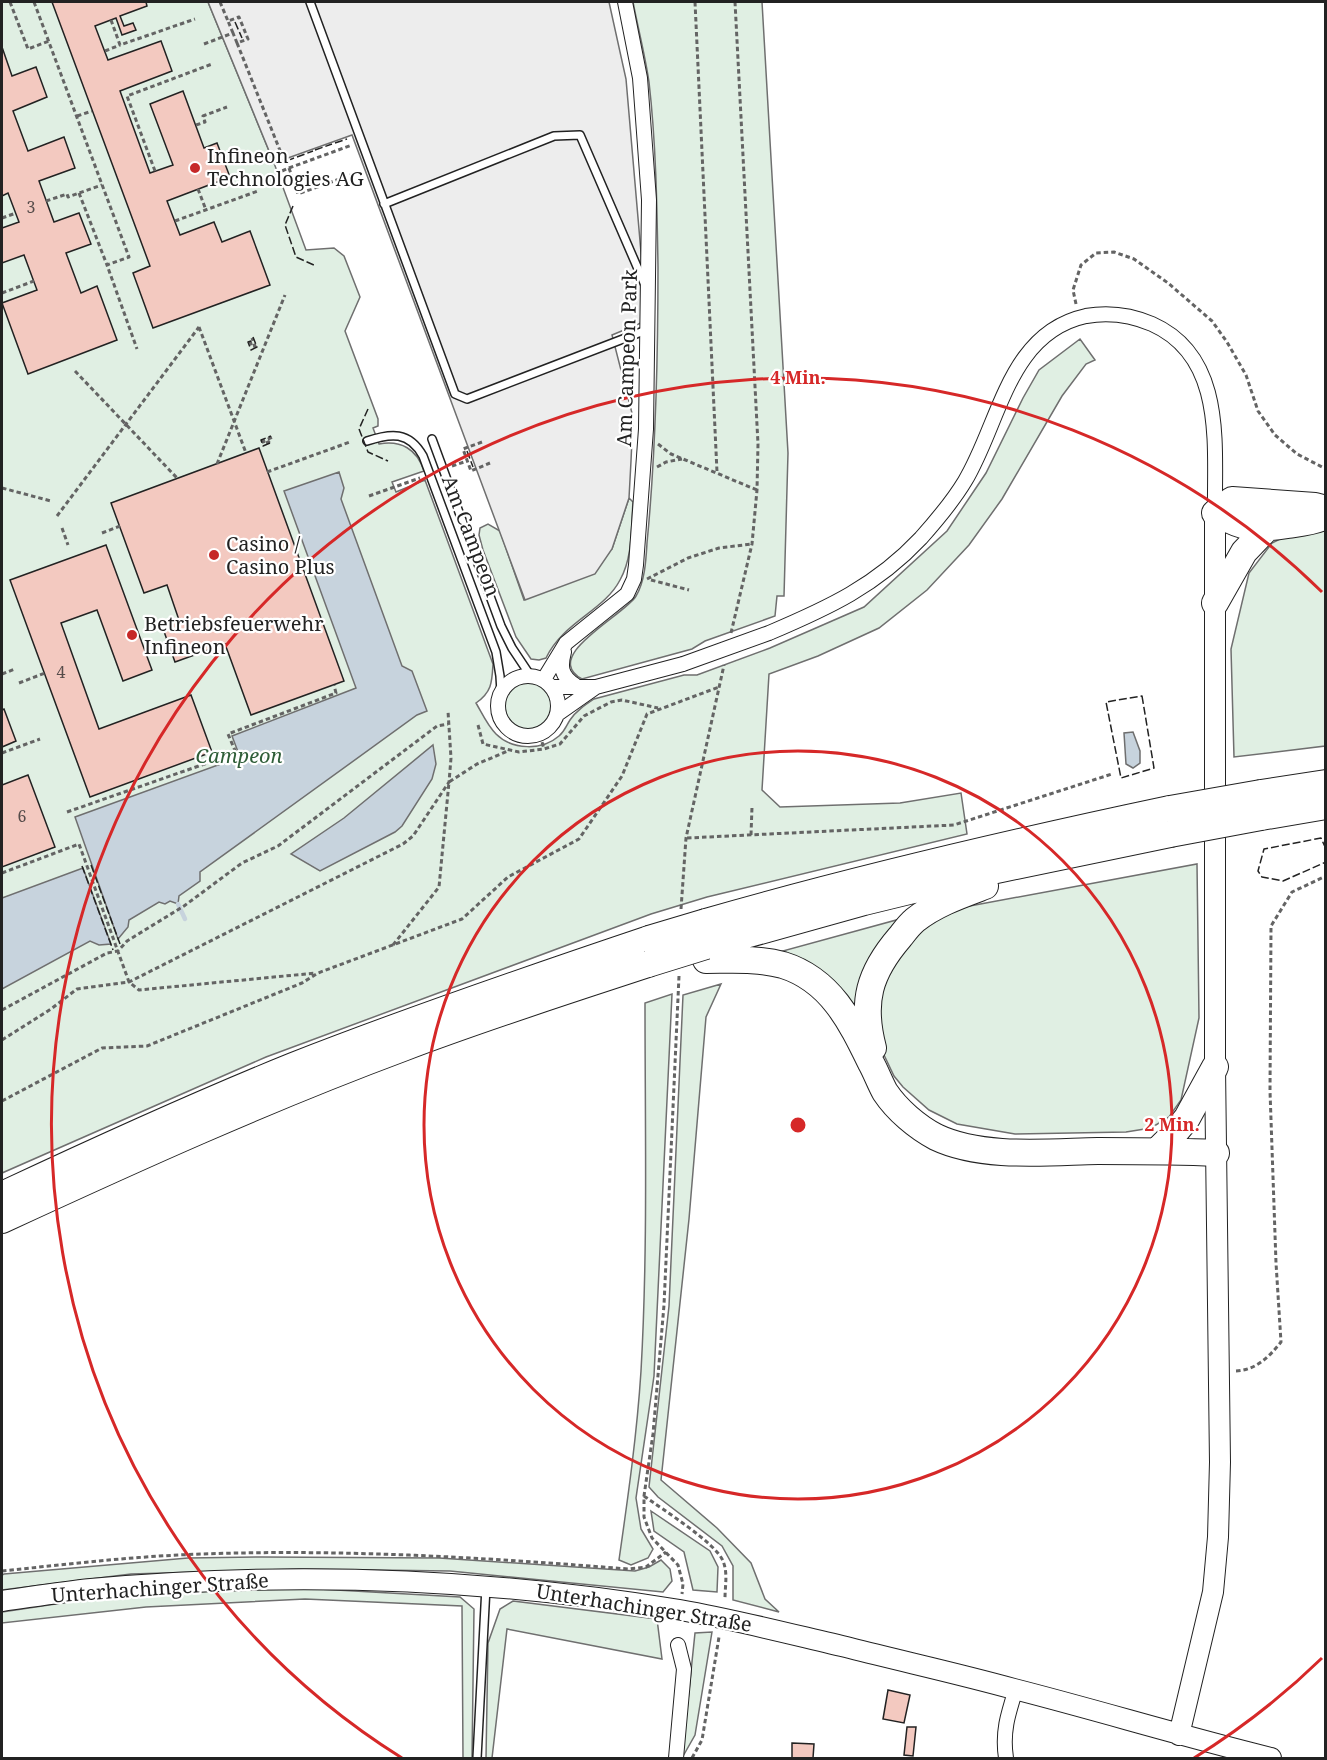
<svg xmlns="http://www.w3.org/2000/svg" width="1327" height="1760" font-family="'Noto Serif',serif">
<rect width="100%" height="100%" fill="#fff"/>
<path fill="#e0efe3" stroke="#6f6f6f" stroke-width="1.5" d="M2,2H208L274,163L306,250L334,248L344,256L360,297L345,331L378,419V426L373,428L379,444C401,440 417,449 424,471L392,482L396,492L425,480L493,664C492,682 492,692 476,703C482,713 487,725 496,734C512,750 542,751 559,736C565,731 566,726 570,720C576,711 585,705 594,699L684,675H697L770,648L864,607L947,531L986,473L1023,398L1039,370L1080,339L1095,360L1086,364L1062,396L1002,499L969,545L927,590L879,628L818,656L769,674L762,790L780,807L900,803L961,793L967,834L707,897L651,914L266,1057L2,1173Z
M633,2H762L788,453L784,596H777L775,616L705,641L692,649L582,679C540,656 625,615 636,596C645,581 646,560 647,543C656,451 658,359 658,267C657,205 656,143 649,82C645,55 638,28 633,2Z
M629,498L633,502C631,528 633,557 620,580C604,611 563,622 546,658L539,660L531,659L516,637L483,550L479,535L480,528L488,524L500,531L524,600L612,549Z
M1325,531V746L1234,757L1231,649L1249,573L1272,543L1284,537Z
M504 706a24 24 0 1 1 48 0a24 24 0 1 1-48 0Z
M1197,864L1199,1018L1181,1100L1169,1117L1151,1128L1126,1132L1015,1134L957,1124L929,1110L903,1087L894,1076L884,1055L878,1022V993L889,969L920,931L941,916L959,908Z
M900,919L858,1014L779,952Z
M721,984L706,1017L689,1219L661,1480L717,1528L751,1563L765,1599L779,1612L733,1600V1566L722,1546L658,1497L649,1487L669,1306L683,995Z
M672,994L654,1376L636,1498L641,1529L653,1549L648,1558L631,1565L619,1560C628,1497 637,1434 641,1371C648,1249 645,1126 645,1003Z
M651,1511L710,1551L718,1567L717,1592L693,1590L684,1552L654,1531Z
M262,1557L439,1558L635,1571L649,1567L661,1560L670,1569L672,1581L663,1592L450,1571L300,1569L131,1574L2,1590V1575L4,1574L188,1558Z
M301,1588L460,1597L474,1609L472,1758H463L462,1606L305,1599L146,1607L2,1623V1612L89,1599L185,1592Z
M513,1601L657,1619L662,1659L507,1629L492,1758H486L488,1643L500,1609Z
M712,1632L695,1735L682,1758L695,1633Z"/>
<path fill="#ededed" stroke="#6f6f6f" stroke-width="1.5" d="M208,2H609L626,79L642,264L641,323L612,335L633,417L631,461L629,498L612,549L595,574L525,600L352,135L274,163Z"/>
<path fill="#c7d3dd" stroke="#6f6f6f" stroke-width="1.5" d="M339,472L344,488L341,499L402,666L412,671L427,711L417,715L200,872V881L179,896L178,904L170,901L165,904L159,902L129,920L128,927L118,939L75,817L240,757L232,736L356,688L284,491Z
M1133,732L1140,751V763L1133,768L1126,764L1124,733Z
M433,745L436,764L432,779L402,826L395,832L320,871L291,854L344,818Z
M83,868L111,944L99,945L90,941L2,989V898Z"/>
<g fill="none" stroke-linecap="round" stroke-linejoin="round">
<path stroke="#c7d3dd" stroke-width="4.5" d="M178,904L185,919"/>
</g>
<path fill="#f3c9c0" stroke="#222" stroke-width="1.5" d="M52,2H146L147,6L120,16L124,26L133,23L136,30L122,35L116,18L95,26L108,60L161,41L172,71L120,91L150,173L173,165L150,104L183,91L204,148L217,143L230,177L167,201L180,235L214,222L222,242L250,231L270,285L153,328L133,273L150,266Z
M2,47L12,76L36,67L47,97L13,111L28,151L64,137L75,168L39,181L54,222L79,213L91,244L66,253L81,293L97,286L117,340L28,374L2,303L37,290L24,255L2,263V228L19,222L8,193L2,196Z
M259,448L344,681L251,715L225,644L175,662L162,626L179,620L167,585L144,593L111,503Z
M106,545L152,670L123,681L97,610L61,623L99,729L191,695L212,752L90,797L10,580Z
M4,709L16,741L2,747V710Z
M28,775L55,847L2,867V785Z
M888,1690L910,1695L904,1723L883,1719Z
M907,1727H916L913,1756L904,1755Z
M792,1743L814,1744L813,1758H792Z"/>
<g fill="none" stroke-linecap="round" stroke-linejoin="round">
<g stroke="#222" stroke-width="10">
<path id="lane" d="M310,2L455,394L467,399L649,329
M384,204L554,136L580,135L645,285
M432,439L501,626L512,648L530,675
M367,441C391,433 409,431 423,456L496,652L500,676L501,692
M477,1758L486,1587"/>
</g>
<g stroke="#222" stroke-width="16">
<path id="street" d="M769,633C828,608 876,586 921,538C937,520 953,501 965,481C1000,423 1008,333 1086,316C1109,312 1131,315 1152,324C1226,357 1214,446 1215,513
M564,652C560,667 561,676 575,685
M498 706a30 30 0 1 1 60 0a30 30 0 1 1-60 0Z
M544,679L566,643L627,594L634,579L636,565L646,429L649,200L640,78L625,2
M552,687H596L683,664
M559,713L596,687
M676,1758L684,1669L678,1645
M1006,1758C1002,1732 1008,1714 1016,1689"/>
</g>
<g stroke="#222" stroke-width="22">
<path id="secondary" d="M2,1601C31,1597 61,1592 91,1589C288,1571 485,1578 680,1610C737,1620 794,1635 850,1648C905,1662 960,1674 1014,1689C1100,1711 1185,1737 1271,1758
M1179,1735L1213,1592L1218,1537L1220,1462L1215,1067V513"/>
</g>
<g stroke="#222" stroke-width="28">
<path id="highway" d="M1326,509L1315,506L1232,500L1215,513C1245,529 1255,530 1288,525C1301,523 1313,522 1326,516
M1215,603L1244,552L1266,529
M1261,793L1326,783
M1261,817L1326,806
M706,922C859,878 1014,842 1170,809
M706,946L864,902L987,872L1170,834
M706,960C731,960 758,958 783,965C831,980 851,1022 871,1063C876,1072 880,1083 885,1092C897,1110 917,1127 936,1137C982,1159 1048,1152 1098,1151C1138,1151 1177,1151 1216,1153
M873,1048C861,1002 869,973 900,937C904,932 909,925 915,920C935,904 961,895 985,886
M1158,1150L1173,1135L1187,1118L1215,1067
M2,1195C98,1150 194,1106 293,1066C410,1020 530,979 649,939
M2,1220C134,1159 266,1099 403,1048C484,1017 566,991 648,964"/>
</g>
<path stroke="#646464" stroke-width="3" stroke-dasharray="4.5 3" stroke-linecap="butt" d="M10,2L28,49L49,41
M34,2L129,257L107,265L137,349
M220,2L228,21
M695,2L717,472
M111,20L120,45L195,19
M237,43L281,153
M204,44L233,33L237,43L248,39L239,17L228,21L233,33
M105,51L120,45
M77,116L92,111
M196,125L205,122L203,116L227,107
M289,168L352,145
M155,171L127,96L212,64
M282,171L289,168L298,194L362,171
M198,189L206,210
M79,193L107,265
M46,201L67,194L68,197L102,185
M2,218L16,213
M175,221L258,191
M2,293L34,281
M1076,304L1073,290L1081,265L1096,253L1114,252L1134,259L1168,283L1212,321L1227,342L1246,375L1258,411L1275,435L1297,454L1326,469
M199,327L246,453
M250,341L252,347L255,346L252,338
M75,371L177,478
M270,441L264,444L263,441L273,437
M482,442L463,449L471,471L490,463
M658,444L671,454L757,490
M217,464L285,295
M452,466L467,461
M657,467L666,462L682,459
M267,472L350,442
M2,488L51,501
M369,496L420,478
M57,516L199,327
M62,528L68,545
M102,533L120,526
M647,579L688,558L719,548L752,544
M651,580L689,590
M731,633L752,544L757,490L758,444L735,2
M2,674L15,669
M19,683L45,673
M478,725L483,744L519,752L544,749L560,744L584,716L611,702L622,700L658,708
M540,735L544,749
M2,753L40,739
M67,812L236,753L228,734L336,693L334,685
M751,835L752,807
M687,838L954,825L1112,774
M2,873L79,844L129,982L139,990L316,973
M681,909L686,838L724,665
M393,945L439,887L449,782L477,764L508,751
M679,976L664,1305L653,1434L644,1496V1517L652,1538L678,1565L683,1584L682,1594
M2,1010L107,953L118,951L127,941L184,906L242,863L278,846L437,726L448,724
M2,1040L51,1009L77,989L129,982L403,844L413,836L449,782L451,758L448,711
M2,1101L102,1048L147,1046L302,983L318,973L462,919L508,877L579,839L622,776L647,714L719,687
M1236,1371C1256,1370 1269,1357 1281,1342L1276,1263L1270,1091L1271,926L1292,892L1326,876
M644,1496C662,1509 716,1543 723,1561C728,1573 725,1586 725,1598
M2,1571C60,1565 119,1558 178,1555C328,1548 479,1557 628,1569L646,1567L666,1552
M692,1758L702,1740L719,1637"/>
<use href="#lane" stroke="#fff" stroke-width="7"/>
<use href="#street" stroke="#fff" stroke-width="14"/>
<use href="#secondary" stroke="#fff" stroke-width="20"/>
<use href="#highway" stroke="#fff" stroke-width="26"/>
<g stroke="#222" stroke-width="16" stroke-linecap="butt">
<path id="street-bridge" d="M683,664L769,633"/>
</g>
<g stroke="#222" stroke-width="28" stroke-linecap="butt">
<path id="highway-bridge" d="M1170,809L1261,793
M1170,834L1261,817
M649,939L706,922
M648,964L706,946"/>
</g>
<use href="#street-bridge" stroke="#fff" stroke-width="14"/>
<use href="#highway-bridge" stroke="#fff" stroke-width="26"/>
<path stroke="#222" stroke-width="1.5" stroke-dasharray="8 3" stroke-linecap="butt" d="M235,22L242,38
M335,143L347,139
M315,150L332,144
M297,157L313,151
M280,164L294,158
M293,206L285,225L296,257L316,266
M251,341L248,342L251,350L257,347L253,337
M368,409L359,429L368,452L388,461
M270,443L263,446L261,440L271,436
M467,451L473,467
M1142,696L1154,768L1121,778L1106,702Z
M1326,849L1321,838L1264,849L1258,871L1262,877L1283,881L1326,862
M91,865L120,944
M82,866L113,950"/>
</g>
<g fill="none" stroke="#d62828" stroke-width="3">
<circle cx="798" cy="1125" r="374"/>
<path d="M1322 1658A747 747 0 0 1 1194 1758M402 1758A747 747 0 1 1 1322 592"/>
</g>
<g fill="#c62828" stroke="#fff" stroke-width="2">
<circle cx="195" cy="168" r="6"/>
<circle cx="214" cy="555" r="6"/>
<circle cx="132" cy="635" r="6"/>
</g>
<g text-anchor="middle" stroke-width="4.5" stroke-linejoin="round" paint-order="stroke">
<g font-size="16" fill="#564c4a">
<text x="31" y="213">3</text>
<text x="61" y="678">4</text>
<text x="22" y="822">6</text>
</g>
<g font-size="20" fill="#222" stroke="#fff" text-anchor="start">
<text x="207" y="163">Infineon<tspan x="207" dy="23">Technologies AG</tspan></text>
<text x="226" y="551">Casino /<tspan x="226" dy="23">Casino Plus</tspan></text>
<text x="144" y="631">Betriebsfeuerwehr<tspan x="144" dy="23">Infineon</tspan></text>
</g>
<g font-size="20" fill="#222" stroke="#fff">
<text transform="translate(627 358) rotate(-88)" y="7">Am Campeon Park</text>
<text transform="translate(471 536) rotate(69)" y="7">Am Campeon</text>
<text transform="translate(160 1588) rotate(-4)" y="7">Unterhachinger Straße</text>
<text transform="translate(644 1608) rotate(9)" y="7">Unterhachinger Straße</text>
</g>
<g font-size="20" font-style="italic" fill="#2f5e38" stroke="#fff">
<text x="239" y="763">Campeon</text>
</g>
</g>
<circle cx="798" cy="1125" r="9" fill="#d62828" stroke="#fff" stroke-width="3"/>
<g font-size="18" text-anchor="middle" font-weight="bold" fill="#d62828" stroke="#fff" stroke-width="4.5" stroke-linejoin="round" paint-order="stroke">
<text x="798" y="384">4 Min.</text>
<text x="1172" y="1131">2 Min.</text>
</g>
<rect width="1327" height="1760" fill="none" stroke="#222222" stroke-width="6"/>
</svg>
